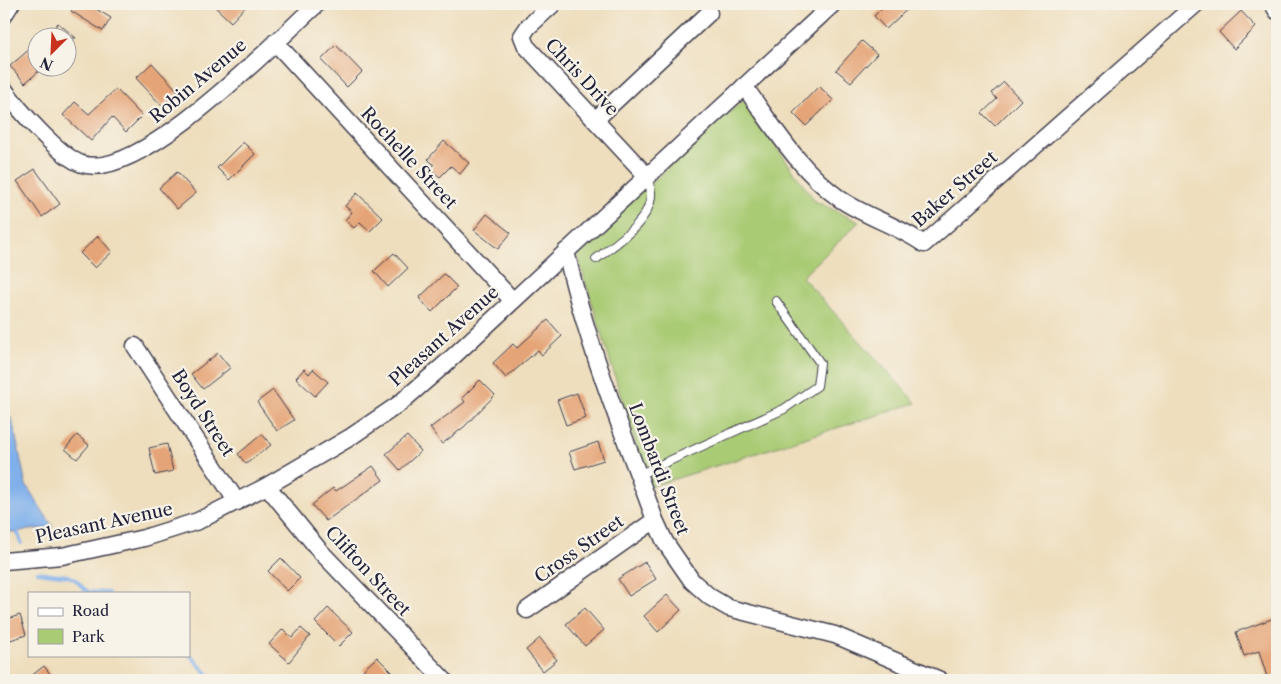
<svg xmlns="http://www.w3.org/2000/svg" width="1281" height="684" font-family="'Libre Caslon Text',serif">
<rect width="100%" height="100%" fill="#f7f3e8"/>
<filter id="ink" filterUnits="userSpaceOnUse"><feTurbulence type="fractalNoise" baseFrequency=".02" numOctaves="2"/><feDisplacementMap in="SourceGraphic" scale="10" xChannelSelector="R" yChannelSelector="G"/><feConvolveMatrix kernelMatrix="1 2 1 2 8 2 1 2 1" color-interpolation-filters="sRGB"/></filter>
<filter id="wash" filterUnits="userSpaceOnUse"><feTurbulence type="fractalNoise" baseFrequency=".0096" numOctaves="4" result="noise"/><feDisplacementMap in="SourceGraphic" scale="20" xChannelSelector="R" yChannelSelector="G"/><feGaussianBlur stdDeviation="1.12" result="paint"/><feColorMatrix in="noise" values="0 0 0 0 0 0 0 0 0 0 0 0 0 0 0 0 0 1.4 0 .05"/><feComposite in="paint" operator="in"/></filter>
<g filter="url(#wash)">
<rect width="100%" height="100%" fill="#eedebd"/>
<path fill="#a9cb73" stroke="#667657" d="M743,100L815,201L859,222L802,277L916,403L649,487L576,251Z"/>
<path fill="#80b0eb" stroke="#516993" d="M4,412L12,419L26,485L53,527L4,533Z"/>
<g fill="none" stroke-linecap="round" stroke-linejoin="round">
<path stroke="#80b0eb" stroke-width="4" d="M16,528L21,543
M37,572L68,576L76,580L84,589L89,592L108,593
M189,654L213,680"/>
</g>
<g id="blocks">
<path fill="#e5a477" d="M76,4H99L96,9L111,18L103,31L71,11Z
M212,4H248L231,22Z
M886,4H913L886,29L874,16Z
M1241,11L1256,27L1234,49L1219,32Z
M58,23L76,38H46Z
M862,41L877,54L851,82L836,70Z
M336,45L362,72L347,87L321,60Z
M32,47L38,53V72L25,83L10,66Z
M152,63L178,91L162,106L136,78Z
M1004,82L1021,100L995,126L982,113L997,99L992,93Z
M819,86L833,100L806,126L793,113Z
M116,89L142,116L126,132L112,117L91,141L63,115L75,102L89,114Z
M444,141L469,163L460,174L451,166L440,177L430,169L434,165L428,159Z
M243,142L255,154L229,180L217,168Z
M35,169L60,204L42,217L17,181Z
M177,172L196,193L177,209L159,188Z
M357,193L383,218L370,231L360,222L354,228L345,220L352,212L345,206Z
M487,214L511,233L498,249L474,230Z
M98,236L112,252L95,268L80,253Z
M394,253L408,268L388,287L374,271Z
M444,274L457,287L432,312L419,298Z
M548,320L562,336L542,355L538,350L506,378L493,363L513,344L517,348Z
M218,353L230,368L203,389L191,374Z
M304,369L309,374L313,369L328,382L315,396L296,378Z
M480,380L495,395L464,427L442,444L430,428L465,402L462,398Z
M273,390L294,420L277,431L257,402Z
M577,393L586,418L566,425L557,400Z
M262,434L271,445L246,464L238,454Z
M77,435L89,445L77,459L65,449Z
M407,436L421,451L400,470L386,454Z
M598,442L604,460L575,469L569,452Z
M167,444L173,471L155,475L149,448Z
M373,466L383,480L326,521L312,505L333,488L336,491Z
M281,558L300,578L287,591L268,571Z
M645,562L656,579L629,596L618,579Z
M667,595L681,610L658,632L644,616Z
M328,608L353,632L339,646L315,622Z
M585,608L604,630L585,646L566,624Z
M20,615L26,635L4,642V620Z
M1277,617V680H1268L1259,651L1244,656L1236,632Z
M301,628L310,636L289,662L269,644L283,629L292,638Z
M540,638L557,660L543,671L526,650Z
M377,657L400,680H373L363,670Z
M44,666L55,680H26Z"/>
</g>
</g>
<g filter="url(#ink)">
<use href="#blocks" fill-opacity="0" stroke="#413e4e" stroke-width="1"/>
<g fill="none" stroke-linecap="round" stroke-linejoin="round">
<g stroke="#413e4e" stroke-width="10">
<path id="lane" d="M596,259C615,244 652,221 651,193C651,188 648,182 647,177
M638,475L784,409L817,386L820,363L776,301"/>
</g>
<g stroke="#413e4e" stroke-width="19">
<path id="street" d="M553,4L528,27L522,36L526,46L646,175
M1273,4L1277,11
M4,15L11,4
M275,42L513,301
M744,86C773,126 799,170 840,199C866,217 897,225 924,244L1196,4
M4,89C18,109 60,157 82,164C139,183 275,42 317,4
M595,120L709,13
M566,251C586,343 623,432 655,520L665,542L692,581L710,597L729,608L835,635L940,680
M135,346L237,502
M267,486L320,551L444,680
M4,561L62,556L144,538L198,521L267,486L349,438L399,404L444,365L833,4
M527,610L655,520"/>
</g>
<use href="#lane" stroke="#fff" stroke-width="8"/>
<use href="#street" stroke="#fff" stroke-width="16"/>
</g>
</g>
<g text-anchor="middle" stroke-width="4.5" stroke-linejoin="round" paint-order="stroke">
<g font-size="18" fill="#22223b" stroke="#f7f3e8">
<text transform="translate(582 77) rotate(47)" y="6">Chris Drive</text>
<text transform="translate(198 81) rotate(-40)" y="6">Robin Avenue</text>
<text transform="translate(409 158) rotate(47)" y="6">Rochelle Street</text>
<text transform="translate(955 189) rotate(-41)" y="6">Baker Street</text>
<text transform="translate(444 336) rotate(-42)" y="6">Pleasant Avenue</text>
<text transform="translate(203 413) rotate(57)" y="6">Boyd Street</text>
<text transform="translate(659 469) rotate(69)" y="6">Lombardi Street</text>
<text transform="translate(104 523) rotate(-12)" y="6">Pleasant Avenue</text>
<text transform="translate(579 549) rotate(-35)" y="6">Cross Street</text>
<text transform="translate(368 571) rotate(47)" y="6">Clifton Street</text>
</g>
</g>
<rect width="1281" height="684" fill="none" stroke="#f7f3e8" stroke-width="20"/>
<rect x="28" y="592" width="162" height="65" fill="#f7f3e8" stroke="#a29fa3"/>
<rect x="38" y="608" width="25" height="8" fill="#ffffff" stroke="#a29fa3"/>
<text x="72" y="616" font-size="15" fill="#22223b">Road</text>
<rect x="38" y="629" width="25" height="15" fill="#a9cb73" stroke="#a29fa3"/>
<text x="72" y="642" font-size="15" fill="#22223b">Park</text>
<g transform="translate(52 52) rotate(204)"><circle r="24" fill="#f7f3e8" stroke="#a29fa3"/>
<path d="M0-4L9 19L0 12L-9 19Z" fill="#c8321e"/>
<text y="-8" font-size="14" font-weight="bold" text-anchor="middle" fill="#22223b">N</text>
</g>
</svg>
